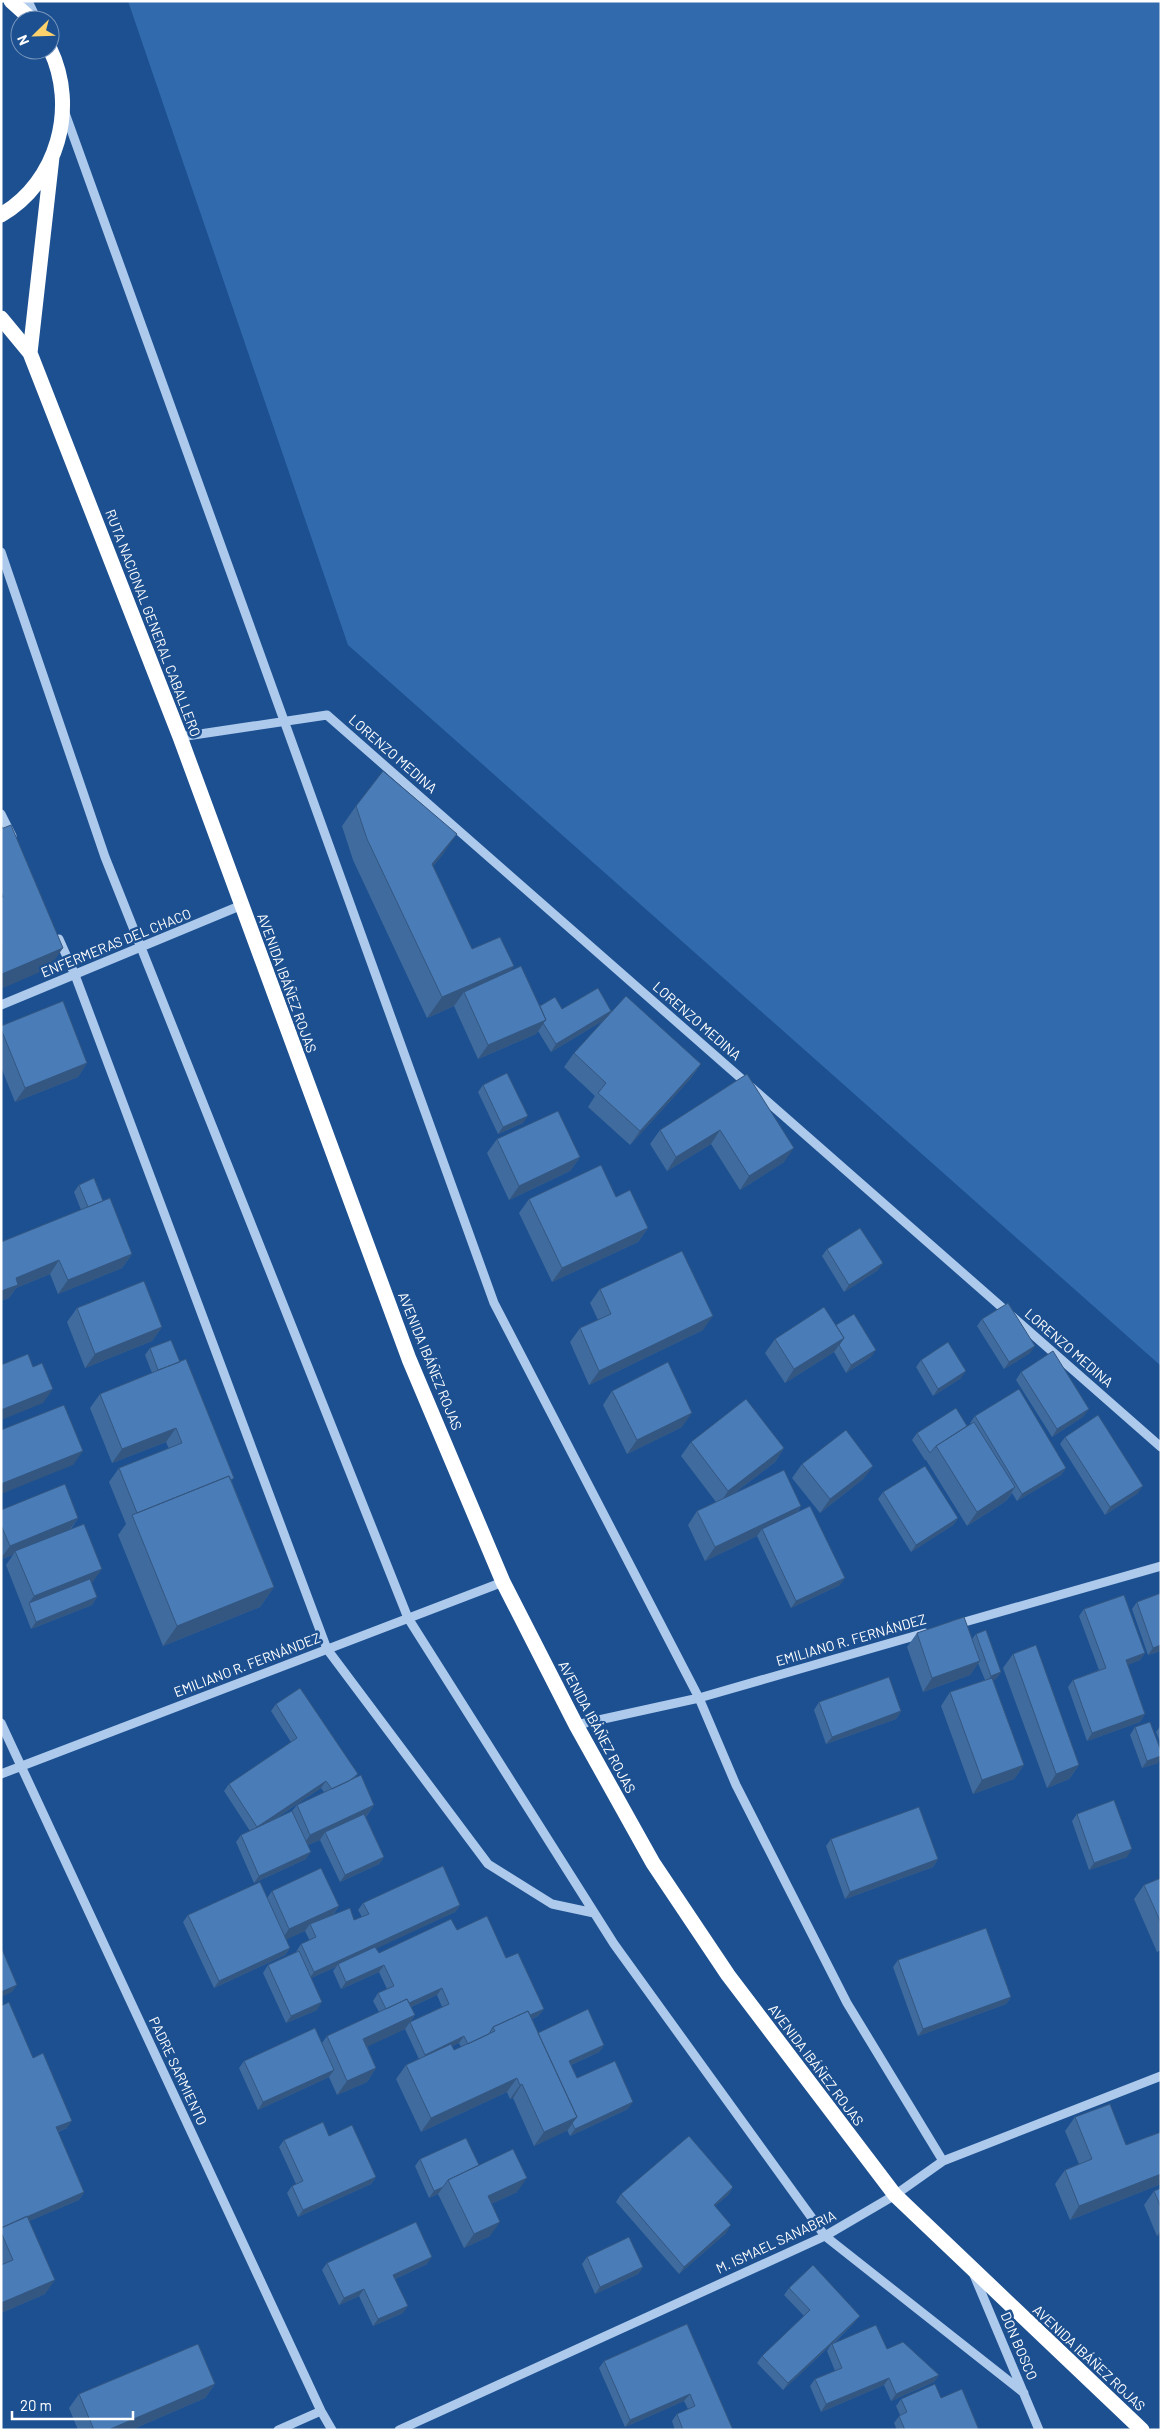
<svg xmlns="http://www.w3.org/2000/svg" width="1162" height="2431" font-family="Barlow,sans-serif">
<rect width="100%" height="100%" fill="#1d5090"/>
<path fill="#316aad" d="M128,1H1161V1366L348,645Z"/>
<g fill="none" stroke-linecap="round" stroke-linejoin="round">
<path stroke="#adcaed" stroke-width="9" d="M28,1L37,20
M65,113L494,1303L699,1698L736,1785L847,2003L943,2161
M1,552L105,857L408,1618L614,1944L825,2236L1024,2393
M180,737L327,715L1161,1447
M1,814L12,836
M59,939L75,975L327,1649L488,1864L552,1904L594,1913
M1,1005L242,905
M954,1625L1161,1566
M1,1723L321,2411L332,2430
M576,1725L699,1698L925,1633
M1,1774L503,1582
M974,2275L1039,2430
M278,2430L321,2411
M399,2430L825,2236L895,2195L943,2161L1161,2076"/>
<path stroke="#fff" stroke-width="15" d="M11,1L32,20
M1,215C58,182 78,107 50,49
M1,318L30,353L180,737L409,1359L503,1582L576,1725L653,1863L728,1975L895,2195L1142,2430
M30,353L52,157"/>
</g>
<path fill="#406b9e" fill-rule="evenodd" d="M356,806L443,854L433,866L472,949L514,966L510,971L540,1006L562,1009L611,1011L701,1064L691,1078L630,1145L588,1107L595,1096L564,1067L574,1053L604,1020L551,1052L538,1031L536,1034L478,1059L454,1006L427,1018L353,860L342,826Z
M1,1026L87,1063L78,1077L15,1102L1,1067Z
M747,1074L784,1162L740,1190L711,1144L667,1171L650,1144L660,1130Z
M483,1085L523,1123L498,1134L478,1092Z
M497,1139L580,1157L570,1171L509,1200L487,1153Z
M79,1185L103,1201L132,1254L122,1268L58,1294L50,1274L16,1288L9,1298L1,1301L81,1210L74,1192Z
M616,1197L648,1228L638,1242L552,1282L519,1213L529,1199Z
M827,1249L878,1270L844,1292L822,1256Z
M600,1289L703,1330L589,1385L570,1342L580,1328L598,1320L590,1303Z
M77,1308L162,1327L152,1341L85,1368L67,1322Z
M982,1319L1030,1353L1004,1369L977,1326Z
M836,1325L871,1357L846,1373L834,1352L785,1383L765,1353L775,1339Z
M150,1348L180,1362L232,1482L274,1587L260,1607L163,1646L118,1535L126,1524L109,1482L119,1468L169,1449L166,1442L112,1463L90,1408L100,1394L152,1373L145,1355Z
M921,1360L961,1378L933,1396L916,1367Z
M1021,1372L1084,1416L1052,1437L1016,1380Z
M612,1391L682,1427L627,1454L603,1405Z
M975,1416L1066,1468L1061,1475L1017,1501L1012,1493L1006,1501L967,1526L926,1460H925L912,1440L917,1433L967,1426L971,1424L970,1423Z
M1065,1437L1138,1493L1105,1515L1060,1444Z
M691,1442L784,1448L775,1462L732,1495L801,1506L797,1513L840,1585L791,1608L757,1536L705,1561L688,1525L697,1511L716,1502L681,1456Z
M802,1464L873,1466L863,1479L820,1513L792,1478Z
M883,1492L958,1518L953,1525L911,1552L878,1499Z
M1,1510L78,1518L71,1529L92,1583H91L97,1597L92,1605L31,1629L6,1565L13,1555L1,1559Z
M1137,1602L1161,1651L1148,1655L1132,1609Z
M1084,1609L1145,1653L1140,1660L1127,1665L1145,1714L1140,1722L1087,1741L1068,1687L1073,1680L1099,1670L1079,1616Z
M917,1633L972,1639L976,1634L1001,1672L996,1679L993,1680L1024,1765L1014,1779L973,1794L941,1706L950,1692L985,1680L978,1663L970,1675L923,1692L907,1647Z
M1013,1654L1079,1765L1069,1779L1047,1788L1003,1668Z
M819,1702L901,1711L896,1719L826,1744L814,1710Z
M276,1704L356,1777L374,1805L366,1817L384,1857L379,1864L340,1882L320,1840L308,1845L306,1859L254,1883L236,1842L241,1835L250,1831L224,1791L229,1784L291,1742L271,1711ZM321,1788L324,1792L297,1805L292,1811L272,1821Z
M1161,1725V1744L1156,1732Z
M1135,1727L1158,1763L1142,1768L1130,1735Z
M1077,1814L1127,1857L1089,1870L1072,1821Z
M831,1839L938,1859L933,1867L845,1899L826,1846Z
M1161,1878V1950L1157,1952L1134,1899L1144,1885Z
M272,1891L339,1906L333,1915L354,1920L362,1917L358,1910L363,1903L460,1905L455,1912L376,1948L379,1953L457,1930L506,1958L544,2009L538,2016L532,2019L538,2033L604,2045L599,2052L571,2065L577,2078L628,2109L570,2136L567,2130L534,2146L513,2098L510,2099L507,2092L421,2132L396,2079L406,2065L419,2059L405,2029L367,2046L376,2068L367,2082L337,2095L329,2077L258,2110L239,2068L244,2061L322,2043L327,2036L379,2012L373,2001L378,1993L387,1989L379,1972L341,1989L333,1971L336,1967L311,1978L317,2010L286,2023L263,1973L268,1965L296,1952L301,1944L310,1941L305,1931L286,1939L290,1948L285,1955L214,1988L183,1922L188,1915L267,1898ZM437,1995L442,2007L410,2022L415,2015L411,2007ZM459,2043L461,2047L454,2050L452,2046Z
M898,1960L1011,1997L1006,2004L918,2036L893,1967Z
M1,2006L33,2058L67,2128L58,2132L84,2192L79,2200L29,2221L45,2294L1,2313Z
M1075,2117L1126,2145L1161,2132V2184L1070,2220L1055,2184L1065,2170L1079,2164L1065,2131Z
M329,2136L376,2177L371,2184L298,2217L287,2193L292,2186L296,2184L279,2147L284,2140Z
M420,2159L479,2165L517,2192L491,2204L490,2236L464,2248L438,2194L429,2198L415,2166Z
M733,2187L728,2195L715,2206L726,2233L679,2274L616,2202L621,2194Z
M1161,2188V2234L1157,2236L1144,2205L1154,2191Z
M587,2257L643,2267L638,2274L595,2294L582,2264Z
M327,2263L427,2264L395,2279L403,2313L373,2326L359,2296L339,2305L322,2270Z
M789,2288L854,2323L833,2344L887,2349L939,2375L934,2382L891,2401L884,2385L821,2412L810,2386L815,2379L835,2371L827,2351L831,2345L783,2390L757,2363L762,2356L804,2316L784,2295Z
M687,2324L733,2430H675L672,2421L677,2414L688,2409L684,2401L625,2427L599,2368L604,2361Z
M215,2384L205,2398L131,2430H78L69,2408L79,2394Z
M941,2398L979,2430H897L894,2423L900,2415L896,2406L901,2399Z"/>
<path fill="#345781" d="M457,834L443,854L418,884L432,864Z
M63,948L49,968L1,989L2,974Z
M514,966L499,986L464,992L454,1006L427,1018L442,997Z
M611,1011L606,1019L551,1052L556,1044Z
M546,1020L536,1034L478,1059L488,1045Z
M87,1063L78,1077L15,1102L25,1088Z
M701,1064L691,1078L630,1145L640,1131Z
M528,1116L523,1123L498,1134L503,1127Z
M720,1130L711,1144L667,1171L676,1157Z
M794,1148L784,1162L740,1190L749,1176Z
M580,1157L570,1171L509,1200L519,1186Z
M648,1228L638,1242L552,1282L562,1268Z
M132,1254L122,1268L58,1294L68,1280Z
M59,1260L50,1274L16,1288L9,1298L1,1301V1291L16,1278Z
M883,1263L878,1270L844,1292L849,1285Z
M713,1316L703,1330L589,1385L599,1371Z
M162,1327L152,1341L85,1368L95,1354Z
M844,1338L834,1352L785,1383L794,1369Z
M1035,1346L1030,1353L1004,1369L1009,1362Z
M876,1350L871,1357L846,1373L851,1365Z
M966,1371L961,1378L933,1396L938,1389Z
M53,1389L43,1403L1,1420V1410Z
M1089,1409L1084,1416L1052,1437L1057,1429Z
M692,1413L682,1427L627,1454L637,1440Z
M176,1428L166,1442L112,1463L122,1449Z
M784,1448L775,1462L719,1505L728,1491Z
M83,1451L73,1465L1,1494V1484Z
M873,1466L863,1479L820,1513L830,1499Z
M1066,1468L1061,1475L1017,1501L1022,1494Z
M1143,1486L1138,1493L1105,1515L1110,1507Z
M1015,1487L1006,1501L967,1526L977,1512Z
M801,1506L791,1520L762,1529L757,1536L705,1561L715,1547Z
M78,1518L68,1532L15,1551L13,1555L1,1559V1558L10,1546Z
M958,1518L953,1525L911,1552L916,1545Z
M102,1569L92,1583L31,1608L29,1603L34,1596Z
M845,1578L840,1585L791,1608L796,1601Z
M274,1587L260,1607L163,1646L177,1626Z
M97,1597L92,1605L31,1629L36,1622Z
M1161,1645V1651L1148,1655L1153,1648Z
M1145,1653L1140,1660L1121,1668L1126,1660Z
M980,1661L970,1675L923,1692L932,1678Z
M1001,1672L996,1679L986,1683L991,1676Z
M901,1711L896,1719L826,1744L832,1737Z
M1145,1714L1140,1722L1087,1741L1092,1733Z
M1161,1756V1758L1158,1763L1142,1768L1147,1761Z
M1024,1765L1014,1779L973,1794L982,1780Z
M1079,1765L1069,1779L1047,1788L1056,1774Z
M326,1781L321,1788L252,1834L257,1827Z
M374,1805L364,1819L325,1832L320,1840L301,1848L310,1835Z
M1132,1849L1127,1857L1089,1870L1094,1863Z
M311,1852L306,1859L254,1883L259,1876Z
M384,1857L379,1864L340,1882L345,1875Z
M938,1859L933,1867L845,1899L850,1892Z
M460,1905L455,1912L339,1966L338,1964L336,1967L309,1979L314,1972Z
M339,1906L329,1920L310,1924L305,1931L279,1943L289,1929Z
M290,1948L285,1955L214,1988L219,1981Z
M384,1965L379,1972L341,1989L346,1982Z
M17,1985L12,1992L1,1997V1992Z
M442,1988L437,1995L382,2020L387,2013Z
M1011,1997L1006,2004L918,2036L923,2029Z
M322,2002L317,2010L286,2023L291,2016Z
M544,2009L538,2016L490,2038L495,2031Z
M415,2015L405,2029L354,2053L363,2039Z
M464,2036L459,2043L420,2062L425,2055Z
M604,2045L599,2052L564,2068L569,2061Z
M376,2068L367,2082L337,2095L347,2081Z
M334,2070L329,2077L258,2110L263,2102Z
M517,2078L507,2092L421,2132L431,2118Z
M522,2084L513,2098L510,2099L520,2085Z
M633,2102L628,2109L570,2136L575,2129Z
M577,2117L567,2131L534,2146L544,2132Z
M72,2121L67,2128L51,2134L56,2127Z
M1161,2174V2184L1070,2220L1079,2206Z
M376,2177L371,2184L298,2217L303,2210Z
M527,2178L517,2192L478,2210L488,2196Z
M443,2187L438,2194L429,2198L434,2191Z
M733,2187L728,2195L708,2212L714,2205Z
M84,2192L79,2200L1,2233V2228Z
M500,2222L490,2236L464,2248L474,2234Z
M731,2225L726,2233L679,2274L684,2267Z
M1161,2230V2234L1157,2236Z
M432,2257L427,2264L388,2282L393,2275Z
M643,2267L638,2274L595,2294L600,2287Z
M55,2280L45,2294L1,2313V2303Z
M364,2289L359,2296L339,2305L344,2298Z
M408,2306L403,2313L373,2326L378,2319Z
M860,2316L854,2323L783,2390L788,2383Z
M939,2375L934,2382L891,2401L896,2394Z
M889,2378L884,2385L821,2412L826,2404Z
M215,2384L205,2398L131,2430H108Z
M690,2394L684,2401L625,2427L630,2420Z"/>
<path fill="#4a7cb8" stroke="#345781" d="M383,771L457,834L432,864L472,949L500,937L514,966L442,997L367,839L356,806Z
M11,825L63,948L2,974L1,898L3,897L1,892V829Z
M521,966L546,1020L488,1045L464,992Z
M598,988L611,1011L556,1044L543,1023L546,1020L540,1006L555,997L562,1009Z
M626,996L701,1064L640,1131L598,1093L606,1083L574,1053Z
M63,1001L87,1063L25,1088L1,1029V1026Z
M507,1073L528,1116L503,1127L483,1085Z
M747,1074L794,1148L749,1176L720,1130L676,1157L660,1130Z
M558,1111L580,1157L519,1186L497,1139Z
M601,1165L616,1197L630,1190L648,1228L562,1268L529,1199Z
M94,1178L103,1201L88,1207L79,1185Z
M110,1198L132,1254L68,1280L59,1260L16,1278L18,1285L1,1291V1242Z
M860,1228L883,1263L849,1285L827,1249Z
M682,1251L713,1316L599,1371L580,1328L611,1314L600,1289Z
M144,1281L162,1327L95,1354L77,1308Z
M1008,1303L1035,1346L1009,1362L982,1319Z
M824,1307L844,1338L794,1369L775,1339Z
M854,1314L876,1350L851,1365L839,1345L844,1338L836,1325Z
M171,1340L180,1362L158,1370L150,1348Z
M948,1342L966,1371L938,1389L921,1360Z
M1053,1351L1089,1409L1057,1429L1021,1372Z
M28,1354L33,1367L42,1363L53,1389L1,1410V1365Z
M186,1359L234,1478L231,1480L229,1476L137,1513L119,1468L182,1443L176,1428L122,1449L100,1394Z
M668,1362L692,1413L637,1440L612,1391Z
M1019,1389L1066,1468L1022,1494L975,1416Z
M746,1399L784,1448L728,1491L691,1442Z
M64,1405L83,1451L1,1484V1430Z
M956,1408L967,1426L936,1446L930,1453L917,1433Z
M1098,1415L1143,1486L1110,1507L1065,1437Z
M974,1422L1015,1487L977,1512L936,1446Z
M846,1430L873,1466L830,1499L802,1464Z
M925,1466L958,1518L916,1545L883,1492Z
M784,1470L801,1506L715,1547L697,1511Z
M229,1476L274,1587L177,1626L132,1515Z
M65,1484L78,1518L10,1546L1,1525V1510Z
M810,1506L845,1578L796,1601L762,1529Z
M84,1524L102,1569L34,1596L15,1551Z
M90,1579L97,1597L36,1622L29,1603Z
M1161,1593V1645L1153,1648L1137,1602Z
M1124,1595L1145,1653L1126,1660L1145,1714L1092,1733L1073,1680L1106,1668L1084,1609Z
M964,1617L980,1661L932,1678L917,1633Z
M986,1630L1001,1672L991,1676L976,1634Z
M1036,1645L1079,1765L1056,1774L1013,1654Z
M889,1677L901,1711L832,1737L819,1702Z
M992,1678L1024,1765L982,1780L950,1692Z
M300,1688L358,1774L349,1781L332,1789L326,1781L257,1827L229,1784L297,1738L276,1704Z
M1150,1722L1161,1751V1756L1147,1761L1135,1727Z
M361,1775L374,1805L310,1835L297,1805Z
M1114,1800L1132,1849L1094,1863L1077,1814Z
M919,1807L938,1859L850,1892L831,1839Z
M292,1811L311,1852L259,1876L241,1835Z
M364,1814L384,1857L345,1875L325,1832Z
M443,1866L460,1905L314,1972L301,1944L316,1937L310,1924L350,1908L354,1920L369,1914L363,1903Z
M321,1868L339,1906L289,1929L272,1891Z
M1161,1878V1923L1144,1885Z
M260,1882L290,1948L219,1981L188,1915Z
M487,1916L506,1958L518,1953L544,2009L530,2015L528,2011L493,2027L489,2034L468,2044L464,2036L425,2055L410,2022L449,2004L442,1988L409,2003L407,1999L386,2009L378,1993L394,1986L384,1965L346,1982L338,1964L375,1947L379,1953L451,1919L457,1930Z
M986,1928L1011,1997L923,2029L898,1960Z
M1,1947L17,1985L1,1992Z
M299,1951L322,2002L291,2016L268,1965Z
M407,1999L415,2015L363,2039L376,2068L347,2081L327,2036Z
M9,2002L33,2058L43,2053L72,2121L56,2127L84,2192L1,2228V2006Z
M588,2009L604,2045L569,2061L577,2078L615,2061L633,2102L575,2129L572,2123L577,2117L538,2033Z
M528,2011L577,2117L544,2132L522,2084L520,2085L517,2078L431,2118L406,2065L451,2044L454,2050L495,2031L493,2027Z
M315,2028L334,2070L263,2102L244,2061Z
M1110,2104L1126,2145L1161,2132V2174L1079,2206L1065,2170L1092,2159L1075,2117Z
M323,2122L329,2136L352,2125L376,2177L303,2210L292,2186L303,2181L284,2140Z
M689,2136L733,2187L714,2205L731,2225L684,2267L621,2194Z
M466,2138L479,2165L448,2180L443,2187L434,2191L420,2159Z
M513,2149L527,2178L488,2196L500,2222L474,2234L448,2180Z
M1161,2188V2208L1154,2191Z
M27,2216L55,2280L1,2303V2265L13,2260L1,2232V2228Z
M416,2222L432,2257L393,2275L408,2306L378,2319L364,2289L344,2298L327,2263Z
M629,2237L643,2267L600,2287L587,2257Z
M813,2265L860,2316L788,2383L762,2356L810,2310L789,2288Z
M687,2324L733,2430H683L677,2414L695,2406L690,2394L630,2420L604,2361Z
M876,2325L887,2349L903,2342L939,2375L896,2394L889,2378L826,2404L815,2379L842,2368L832,2344Z
M198,2344L215,2384L108,2430H94L79,2394Z
M935,2384L941,2398L962,2389L979,2430H905L899,2416L907,2412L901,2399Z"/>
<g text-anchor="middle" stroke-width="5" stroke-linejoin="round" paint-order="stroke">
<g font-size="14" fill="#fff" stroke="#1d5090">
<text transform="translate(153 623) rotate(69)" y="5">RUTA NACIONAL GENERAL CABALLERO</text>
<text transform="translate(393 754) rotate(41)" y="5">LORENZO MEDINA</text>
<text transform="translate(116 943) rotate(-22)" y="5">ENFERMERAS DEL CHACO</text>
<text transform="translate(287 983) rotate(70)" y="5">AVENIDA IBÁÑEZ ROJAS</text>
<text transform="translate(697 1021) rotate(41)" y="5">LORENZO MEDINA</text>
<text transform="translate(1069 1348) rotate(41)" y="5">LORENZO MEDINA</text>
<text transform="translate(430 1361) rotate(68)" y="5">AVENIDA IBÁÑEZ ROJAS</text>
<text transform="translate(851 1640) rotate(-16)" y="5">EMILIANO R. FERNÁNDEZ</text>
<text transform="translate(247 1665) rotate(-21)" y="5">EMILIANO R. FERNÁNDEZ</text>
<text transform="translate(597 1727) rotate(62)" y="5">AVENIDA IBÁÑEZ ROJAS</text>
<text transform="translate(816 2065) rotate(53)" y="5">AVENIDA IBÁÑEZ ROJAS</text>
<text transform="translate(178 2071) rotate(65)" y="5">PADRE SARMIENTO</text>
<text transform="translate(776 2242) rotate(-25)" y="5">M. ISMAEL SANABRIA</text>
<text transform="translate(1019 2346) rotate(67)" y="5">DON BOSCO</text>
<text transform="translate(1089 2358) rotate(43)" y="5">AVENIDA IBÁÑEZ ROJAS</text>
</g>
</g>
<rect width="1162" height="2431" fill="none" stroke="#ffffff" stroke-width="5"/>
<g transform="translate(35 35) rotate(247)"><circle r="24" fill="#1d5090" stroke="#7796bc"/>
<path d="M0-4L9 19L0 12L-9 19Z" fill="#fdd26c"/>
<text y="-8" font-size="14" font-weight="bold" text-anchor="middle" fill="#ffffff">N</text>
</g>
<path d="M12 2411v8h121v-8" fill="none" stroke="#ffffff" stroke-width="2.5"/>
<text x="20" y="2411" font-size="15" fill="#ffffff" stroke="#1d5090" stroke-width="4" paint-order="stroke">20 m</text>
</svg>
